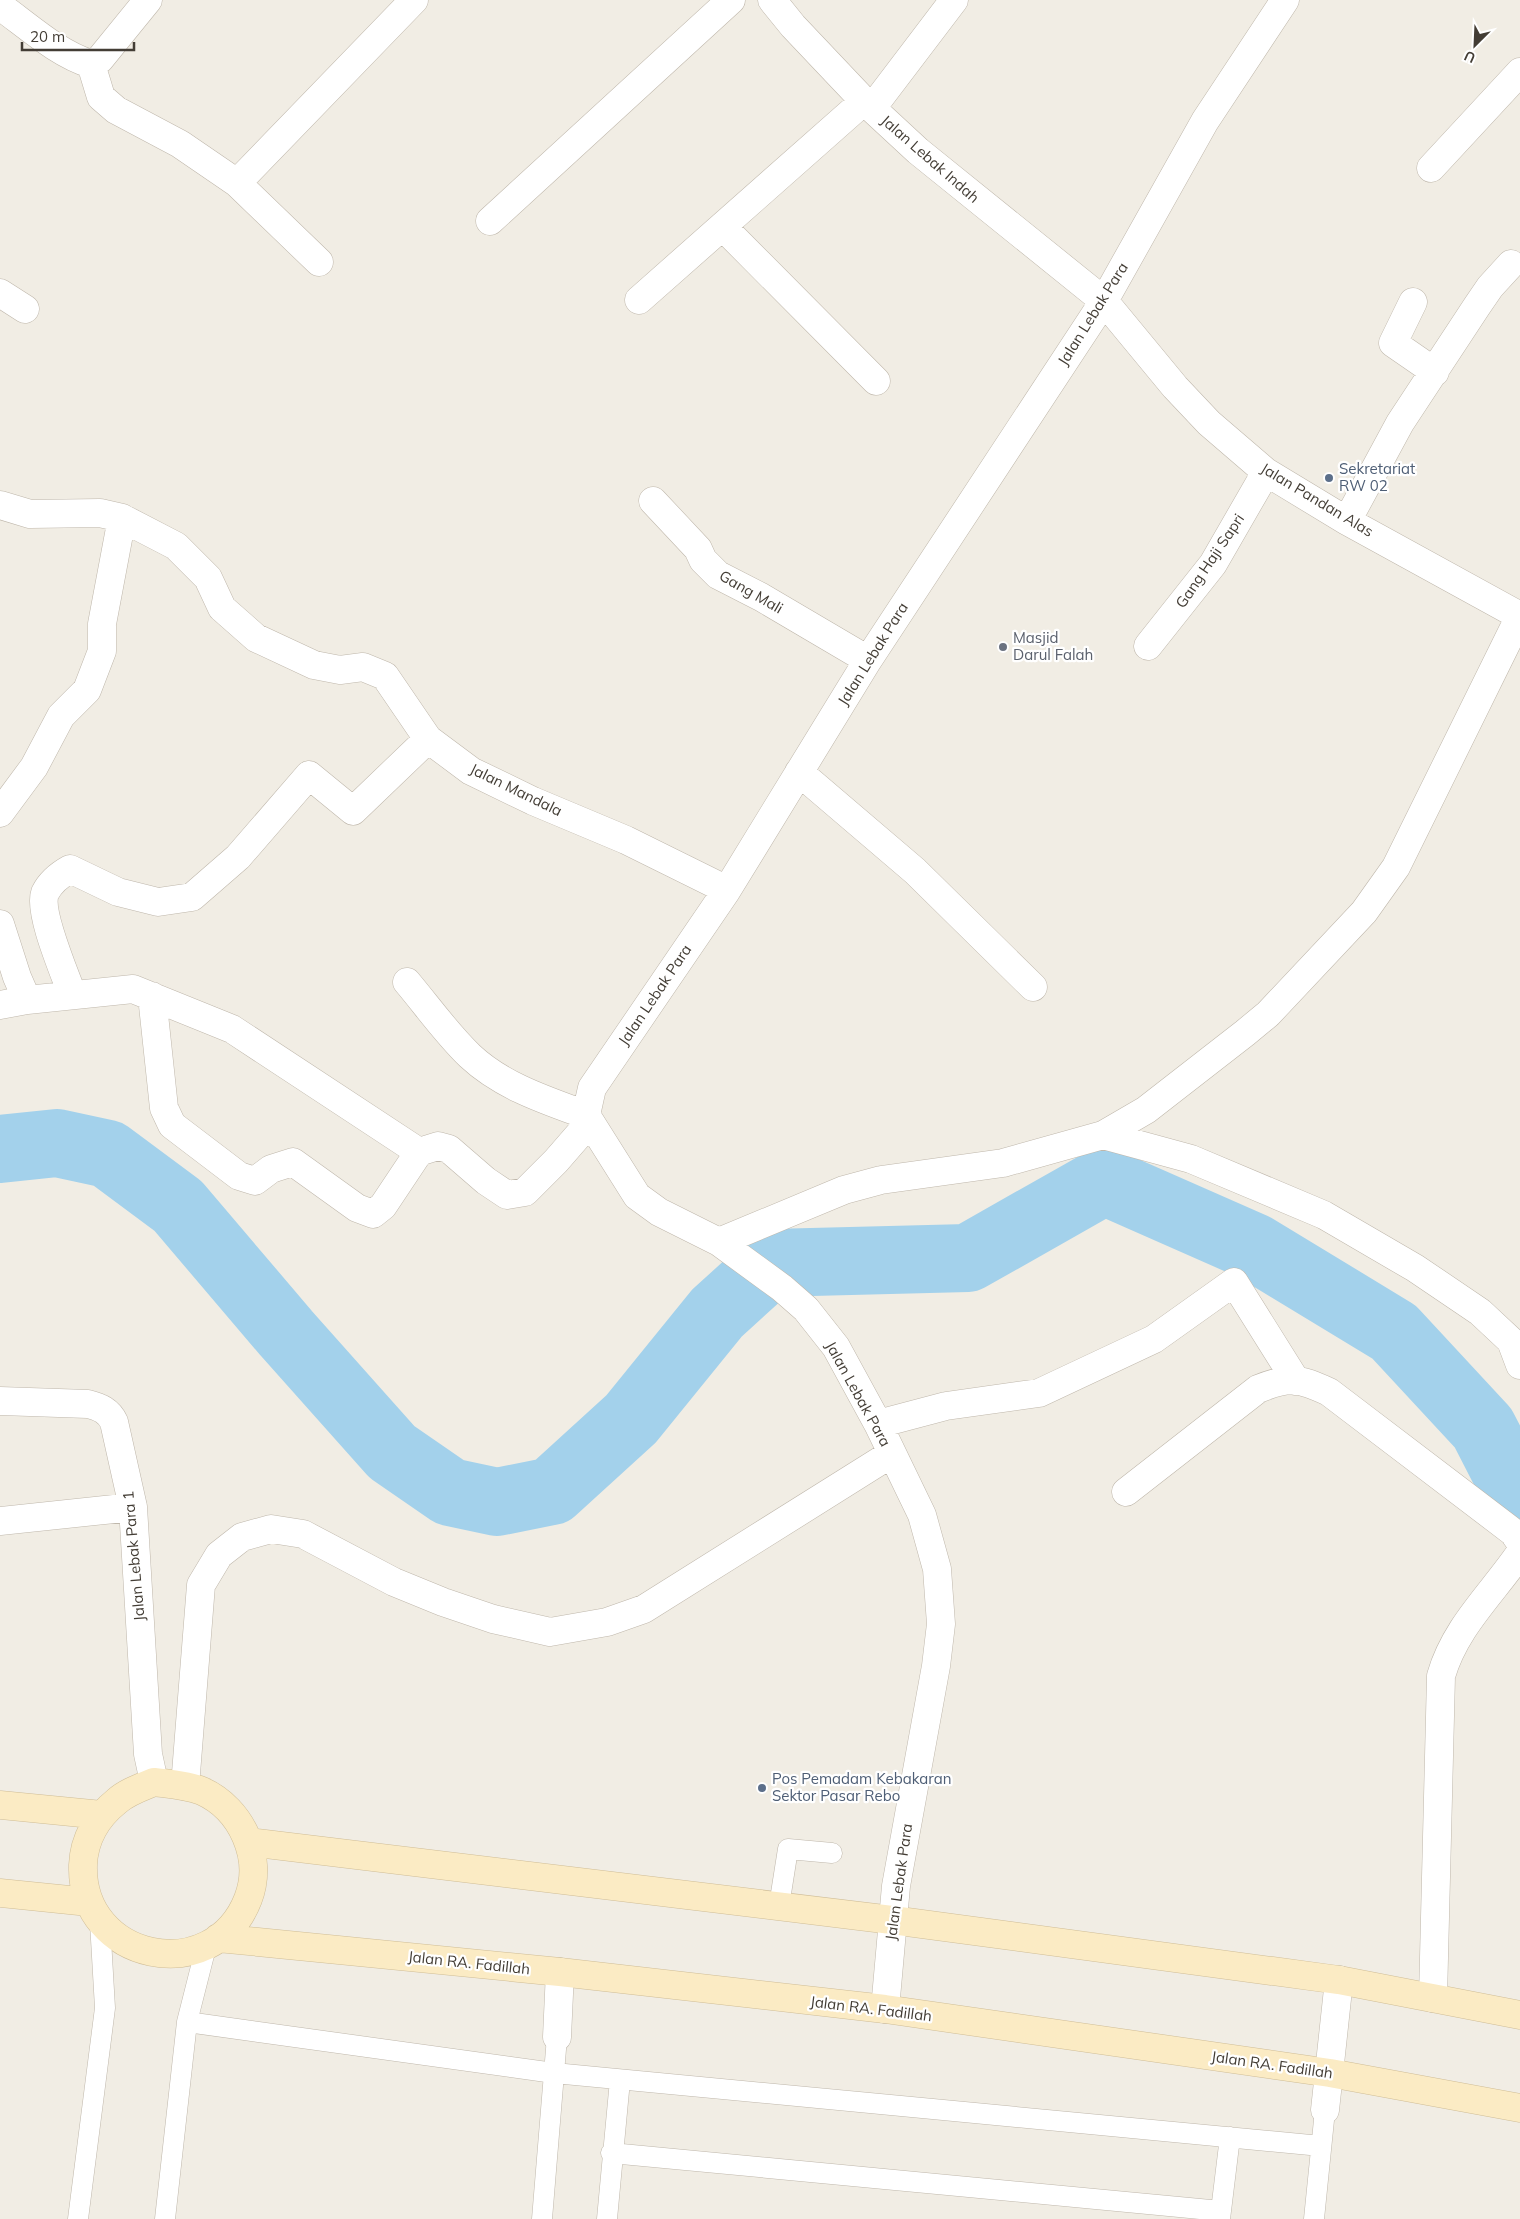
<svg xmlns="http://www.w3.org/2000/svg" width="1520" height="2219" font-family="Mulish,sans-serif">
<rect width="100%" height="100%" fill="#f1ede4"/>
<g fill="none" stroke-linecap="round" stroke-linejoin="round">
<path stroke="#a3d1eb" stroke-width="68" d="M0,1149L57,1143L108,1154L178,1206L286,1333L392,1452L450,1492L497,1502L552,1491L631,1419L717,1313L772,1263L968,1258L1104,1181L1254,1247L1394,1332L1483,1428L1520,1500"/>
<g stroke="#bfb7ab" stroke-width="21">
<path id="lane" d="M779,1906L788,1849L832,1853
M187,2022L554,2073L1321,2146
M611,2153L1221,2211
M78,2219L105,2008L100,1922
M165,2219L187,2022L206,1947
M542,2219L557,2037
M607,2219L620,2080
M1220,2219L1230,2137
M1314,2219L1325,2110"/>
</g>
<g stroke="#bfb7ab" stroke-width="29">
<path id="street" d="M772,0L793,26L864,101L918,151L1104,301L1175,387L1209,423L1266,472L1347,521L1520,616
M0,6C28,26 58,54 91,64L100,59L148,0
M91,64L101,97L116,110L180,144L237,183L414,0
M872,108L954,0
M1431,168L1520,72
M237,183L319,262
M490,221L731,0
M724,228L876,381
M0,293L25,309
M639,300L864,101
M1413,302L1393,343L1435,372
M653,501L698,549L703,560L718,575L761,597L868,660
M0,505L30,514L100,513L122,518L176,546L208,578L222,608L256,638L314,665L340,670L363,667L385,676L428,739L471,771L533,801L626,840L727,890
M1347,521L1400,423L1477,306L1490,287L1511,264
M1148,646L1213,564L1266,472
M799,772L915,871L1033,987
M0,813L34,767L61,716L87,690L102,651V624L122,518
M0,924L17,977L27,1000
M407,982C428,1007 447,1034 470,1056C502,1086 545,1100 586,1115
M72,994C65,974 38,912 45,893C50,883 61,874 70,869L118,892L158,902L192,897L238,857L309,775L353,811L428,739
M152,996L164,1108L172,1125L239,1176L255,1181L271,1169L293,1162L357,1208L373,1214L383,1206L419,1152L438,1146L449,1149L486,1181L507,1195L525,1192L556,1161L589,1123
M0,1005L27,1000L133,989L232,1029L419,1152
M1103,1135L1191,1159L1324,1215L1415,1268L1480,1312L1511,1341L1520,1365
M719,1242L844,1190L881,1180L1003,1163L1103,1135L1146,1110L1245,1033L1268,1014L1364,912L1396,867L1520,616
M0,1401L88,1404C100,1407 109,1411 114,1422L133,1507L148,1754L154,1782
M878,1424L946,1406L1039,1393L1154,1339L1234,1282L1296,1381
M1126,1492L1258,1389C1290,1376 1298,1378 1329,1392L1513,1532L1520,1542
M0,1521L133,1507
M185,1786L201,1585L219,1555L242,1537L271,1529L303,1534L394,1582L443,1602L493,1619L550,1632L607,1622L644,1609L891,1454
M1433,1998L1441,1676C1455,1627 1492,1594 1520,1553
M885,2009L896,1886L936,1666L941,1624L937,1569L922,1515L878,1424L836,1347L806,1309L782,1288L719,1242L659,1212L637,1196L586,1115L592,1088L727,890L868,660L1104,301L1205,121L1285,0
M557,2037L560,1972
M1325,2110L1339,1980"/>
</g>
<g stroke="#cfbd97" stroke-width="29">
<path id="secondary" d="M154,1782C170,1784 187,1785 202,1791C242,1809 264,1858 248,1899C213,1989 80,1961 83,1865C84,1839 97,1817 117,1801C127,1792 142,1787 154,1782Z
M0,1805L102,1815
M249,1842L892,1920L1339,1980L1520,2015
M0,1893L89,1902
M218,1938L560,1972L885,2009L1330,2073L1520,2108"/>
</g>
<use href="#lane" stroke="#fff" stroke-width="20"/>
<use href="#street" stroke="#fff" stroke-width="28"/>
<use href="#secondary" stroke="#fbebc4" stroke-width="28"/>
</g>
<g fill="#5c6f8a" stroke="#fff" stroke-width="2">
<circle cx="1329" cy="478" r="5"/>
<circle cx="762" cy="1788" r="5"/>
</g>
<circle fill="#6b7280" stroke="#fff" stroke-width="2" cx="1003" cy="647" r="5"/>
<g text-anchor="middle" stroke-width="4.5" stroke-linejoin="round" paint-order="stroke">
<g font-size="15" fill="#433d35" stroke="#fff">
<text transform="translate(930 159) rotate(41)" y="5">Jalan Lebak Indah</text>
<text transform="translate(1093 314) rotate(-58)" y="5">Jalan Lebak Para</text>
<text transform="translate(1317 500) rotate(31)" y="5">Jalan Pandan Alas</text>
<text transform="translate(1210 561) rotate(-56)" y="5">Gang Haji Sapri</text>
<text transform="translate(751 592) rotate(30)" y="5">Gang Mali</text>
<text transform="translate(873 654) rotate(-58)" y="5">Jalan Lebak Para</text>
<text transform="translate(516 790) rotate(26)" y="5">Jalan Mandala</text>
<text transform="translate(655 995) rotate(-56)" y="5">Jalan Lebak Para</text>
<text transform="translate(858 1394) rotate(61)" y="5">Jalan Lebak Para</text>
<text transform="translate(134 1556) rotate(-95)" y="5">Jalan Lebak Para 1</text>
<text transform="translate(899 1882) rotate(-82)" y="5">Jalan Lebak Para</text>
<text transform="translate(469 1963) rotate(6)" y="5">Jalan RA. Fadillah</text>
<text transform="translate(871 2009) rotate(7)" y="5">Jalan RA. Fadillah</text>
<text transform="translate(1272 2065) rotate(8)" y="5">Jalan RA. Fadillah</text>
</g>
<g font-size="15" fill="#4e5e75" stroke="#fff" text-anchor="start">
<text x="1339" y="474">Sekretariat<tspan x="1339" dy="17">RW 02</tspan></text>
<text x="772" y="1784">Pos Pemadam Kebakaran<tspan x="772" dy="17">Sektor Pasar Rebo</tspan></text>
</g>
<g font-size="15" fill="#5b616d" stroke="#fff" text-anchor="start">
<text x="1013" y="643">Masjid<tspan x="1013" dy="17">Darul Falah</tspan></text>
</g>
</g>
<g transform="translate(1475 45) rotate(204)" stroke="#ffffff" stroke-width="4" paint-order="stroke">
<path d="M0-4L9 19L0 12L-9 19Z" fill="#433d35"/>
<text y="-8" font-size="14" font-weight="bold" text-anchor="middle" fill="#433d35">U</text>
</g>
<path d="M22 42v8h112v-8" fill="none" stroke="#433d35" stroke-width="2.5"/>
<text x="30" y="42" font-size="15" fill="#433d35" stroke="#ffffff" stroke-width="4" paint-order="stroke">20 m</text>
</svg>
